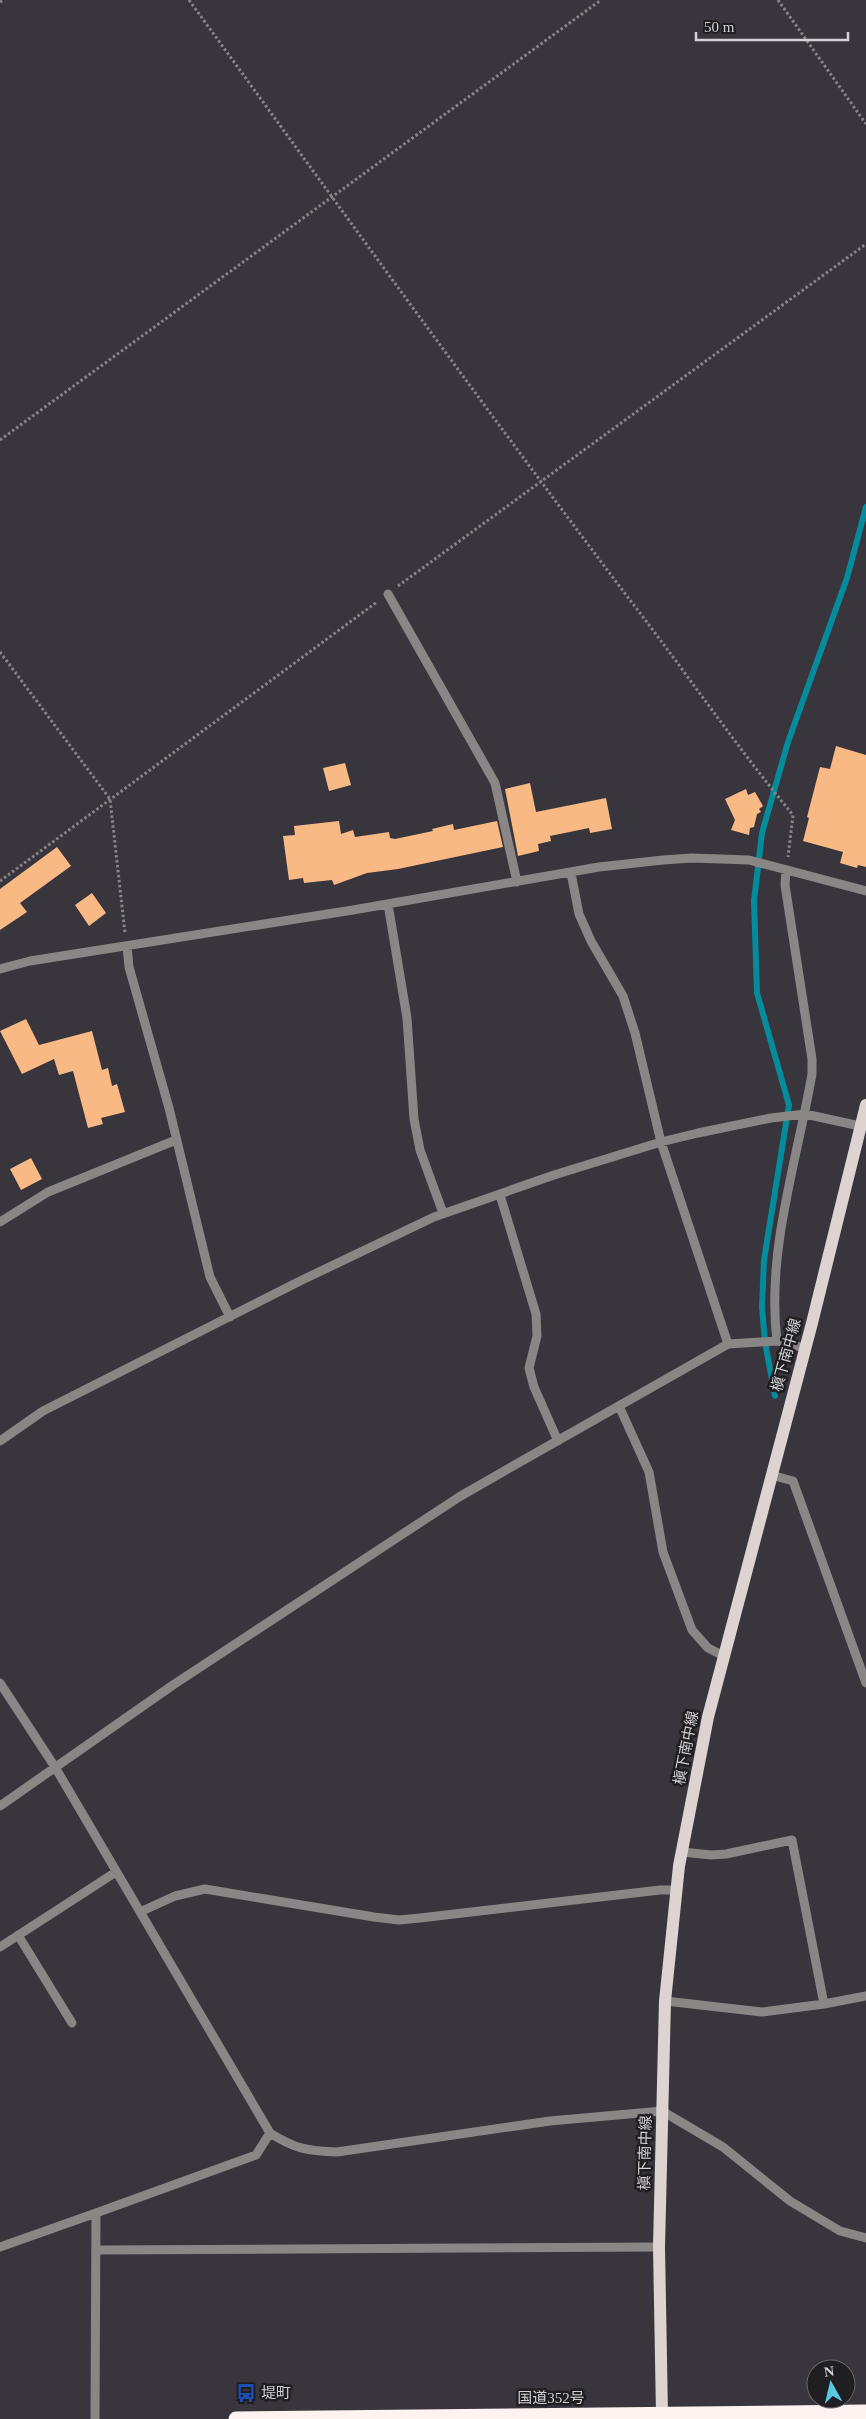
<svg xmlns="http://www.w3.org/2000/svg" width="866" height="2419" font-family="'Times New Roman','Noto Sans JP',serif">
<rect width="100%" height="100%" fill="#38353c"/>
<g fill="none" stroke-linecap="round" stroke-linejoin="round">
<path stroke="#048c9d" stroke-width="6" d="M775,1396L765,1342L762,1307L764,1260L789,1105L757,993L754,901L762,833L788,742L847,578L866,507"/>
</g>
<path fill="#f9b984" d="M836,746L866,755V867L858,865L857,868L840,863L843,852L803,841L809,818L807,817L820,767L830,769Z
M345,763L351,785L329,791L323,768Z
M530,783L536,812L606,798L612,829L590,833L589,828L550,836L551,841L538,844L539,851L518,856L505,789Z
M746,789L748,795L755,792L763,806L759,809L761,812L757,814L754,827L750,828L749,835L731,830L735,820L725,799Z
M339,821L341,834L353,830L355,837L389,832L390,838L395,839L433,831L432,829L453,824L454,830L497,821L503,847L398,869L367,873L334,885L332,880L304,883L303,878L289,880L283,836L295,835L294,826Z
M57,847L71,866L20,903L27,912L0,930V889Z
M92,893L106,913L89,926L75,905Z
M26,1019L39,1045L92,1031L102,1070L108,1068L112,1086L117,1084L125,1112L101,1118L103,1124L88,1128L73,1071L59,1075L54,1059L22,1074L0,1031Z
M31,1158L42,1179L21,1190L10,1169Z"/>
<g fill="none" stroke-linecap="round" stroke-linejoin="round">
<path stroke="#87858a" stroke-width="3" stroke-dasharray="2.5 2.5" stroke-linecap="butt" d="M189,0C335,201 480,402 630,600C685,671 736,746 793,815L788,857
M778,0L866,124
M0,2L3,0
M0,440L601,0
M398,586L866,244
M0,652L110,799L125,933
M0,881L377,602"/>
<path stroke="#8a8685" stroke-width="9" d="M388,594L495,783L517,882
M571,873L579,914L591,941L623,996L635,1033L661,1142L728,1344
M388,904L407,1018L414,1119L420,1150L443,1213
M127,946L129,967L169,1108L210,1277L230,1317
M0,969L30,961L353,910L599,867L663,860L692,858L749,860L866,891
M500,1195L536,1314L537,1336L529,1368L534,1387L558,1441
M0,1222L48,1192L176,1140
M777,1341C766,1252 797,1161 812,1074V1059L785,885L786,870
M619,1406L649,1472L663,1552L692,1630L708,1648L724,1656
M0,1441L43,1411L300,1281L434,1217L554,1175L661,1142L698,1133L771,1118L805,1114L860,1126
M771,1475L793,1481L866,1683
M0,1683L55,1767L270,2133C295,2149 308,2151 337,2152L550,2121L662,2111L723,2147L790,2201L840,2231L866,2238
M0,1806L173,1685L459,1497L513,1466L728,1344L777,1341L805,1348
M682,1852L711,1855L726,1854L792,1840L824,2004
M140,1912L175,1896L205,1889L374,1917L399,1920L420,1918L660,1890H677
M18,1935L72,2023
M0,1947L116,1872
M665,2001L762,2012L824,2004L866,1996
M0,2247L96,2213
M98,2250L659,2247
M95,2419L96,2213L256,2155L270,2133"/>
<path stroke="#ddd4d2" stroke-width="12" d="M662,2415L659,2247L665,2001L679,1866L708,1717L812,1323L866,1105"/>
<path stroke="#fef3f1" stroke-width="15" d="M236,2419L866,2412"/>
</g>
<defs>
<g id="bus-bare" transform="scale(1.5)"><path d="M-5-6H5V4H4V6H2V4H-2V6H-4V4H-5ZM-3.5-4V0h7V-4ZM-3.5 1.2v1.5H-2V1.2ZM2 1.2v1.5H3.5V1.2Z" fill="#1a4fb4" stroke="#1f1e21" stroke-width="2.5" paint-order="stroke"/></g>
</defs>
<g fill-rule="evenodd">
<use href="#bus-bare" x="246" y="2393"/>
</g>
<g text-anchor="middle" stroke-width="5" stroke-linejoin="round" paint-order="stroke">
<g font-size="15" fill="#d2d1d5" stroke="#1f1e21">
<text transform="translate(786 1355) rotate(-75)" y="5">槇下南中線</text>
<text transform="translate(686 1748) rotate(-79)" y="5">槇下南中線</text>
<text transform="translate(645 2153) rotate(-89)" y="5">槇下南中線</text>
<text x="551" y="2403">国道352号</text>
</g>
<g font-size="15" fill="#d2d1d5" stroke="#1f1e21" text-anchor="start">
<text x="261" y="2398">堤町</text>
</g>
</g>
<g transform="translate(831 2384) rotate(352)"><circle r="24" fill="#1f1e21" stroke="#676669"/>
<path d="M0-4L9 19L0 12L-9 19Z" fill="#59c8e5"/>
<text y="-8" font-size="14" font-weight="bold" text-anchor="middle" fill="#d2d1d5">N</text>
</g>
<path d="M696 32v8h152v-8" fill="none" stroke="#d2d1d5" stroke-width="2.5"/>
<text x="704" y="32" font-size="15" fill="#d2d1d5" stroke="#1f1e21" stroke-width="4" paint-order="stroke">50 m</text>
</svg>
